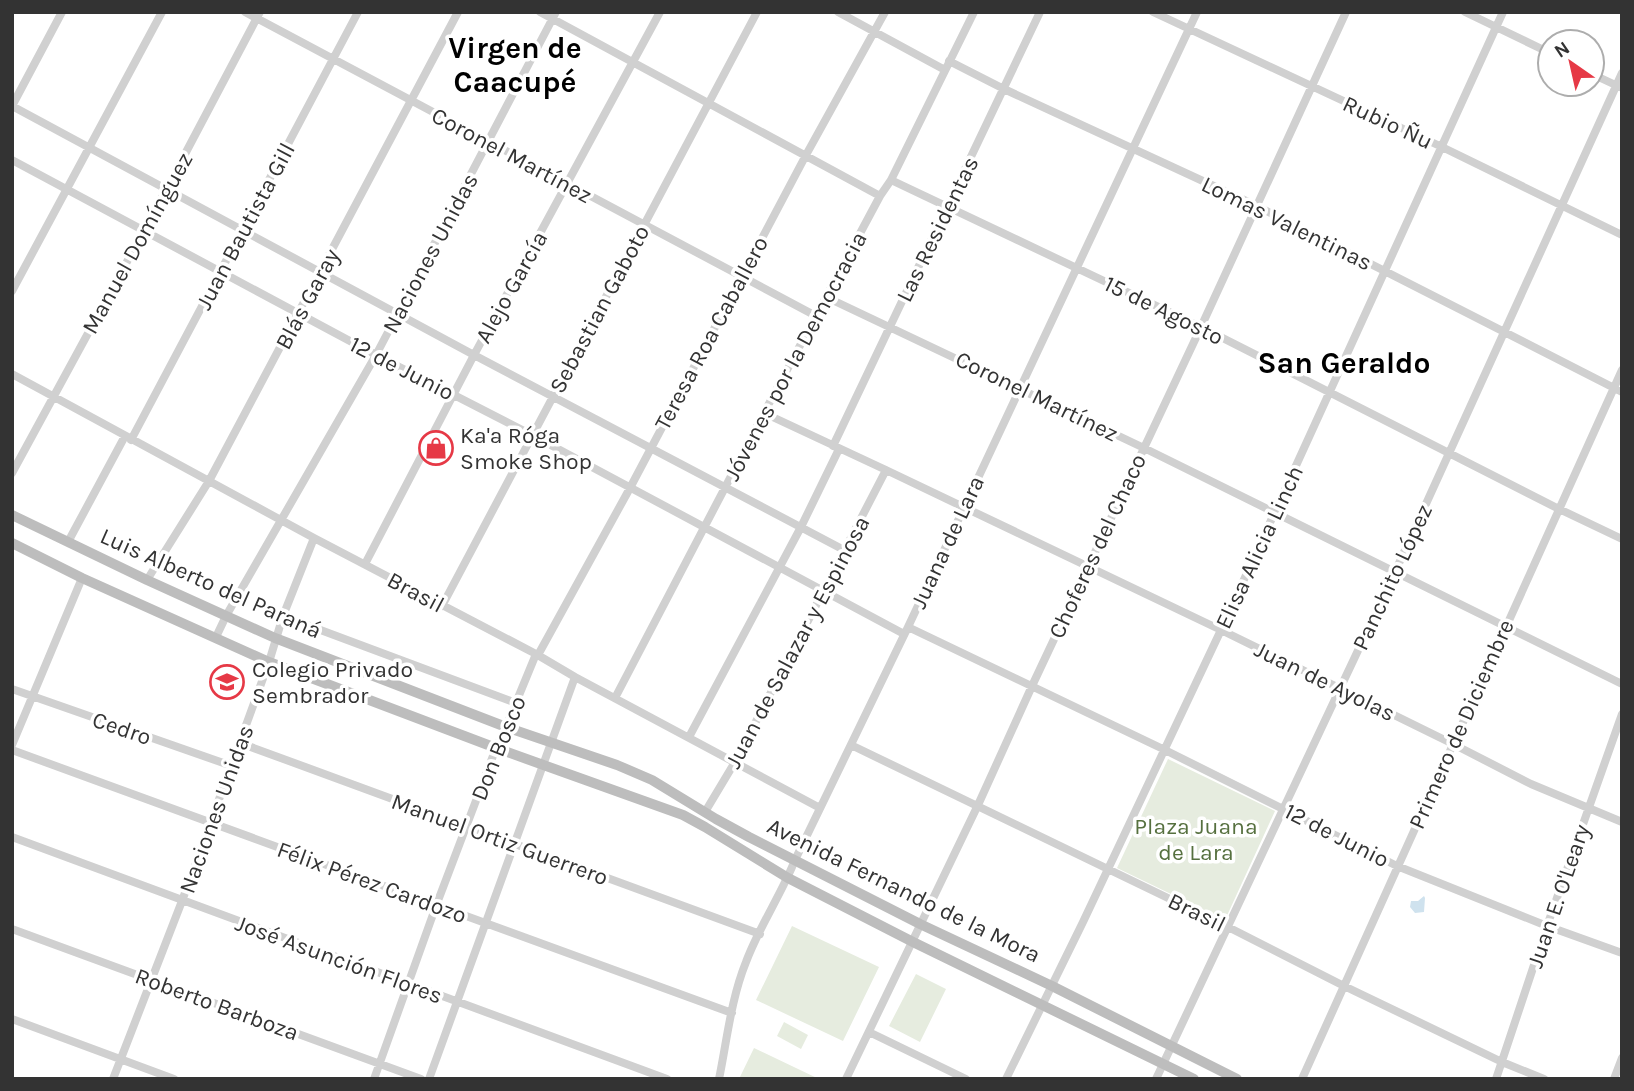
<svg xmlns="http://www.w3.org/2000/svg" width="1634" height="1091" font-family="Karla,sans-serif">
<rect width="100%" height="100%" fill="#fff"/>
<path fill="#e6ecdf" d="M1168,759L1275,811L1225,920L1117,868Z
M792,926L879,967L843,1041L756,1000Z
M916,974L946,989L920,1042L889,1026Z
M784,1022L808,1035L801,1049L777,1036Z
M754,1048L819,1079H739Z"/>
<path fill="#cfe2ee" d="M1424,896L1425,898L1424,912L1415,913L1410,907L1411,901H1418Z"/>
<g fill="none" stroke-linecap="round" stroke-linejoin="round">
<path stroke="#d0d0d0" stroke-width="8" d="M245,12L816,316
M540,12L880,196
M838,12L945,70
M1153,12L1442,147L1622,235
M1465,12L1550,53
M949,61L1004,89L1257,206L1622,392
M1592,74L1622,88
M12,106L474,355L844,550
M12,106L62,12
M12,160L376,355L532,435L904,634
M891,180L1201,327L1559,509L1622,539
M12,291L162,12
M826,297L1144,448L1622,684
M12,374L314,538L536,654L575,677L820,808
M764,413L886,470L1221,630L1453,744L1531,784L1622,822
M131,440L358,12
M833,446L1040,12
M12,473L166,190L260,12
M68,542L125,436
M365,564L474,355L660,12
M147,580L209,481L458,12
M442,606L757,12
M283,616L516,703
M908,627L1163,749L1397,866L1547,926L1622,953
M216,637L226,616L376,355L556,12
M538,655L630,488L806,155L885,12
M12,689L232,766
M615,698L764,413L880,196L891,180L974,12
M689,737L801,527L839,449
M240,743L760,934
M12,745L82,578
M851,745L1228,927L1344,986L1502,1062L1544,1079
M12,750L732,1013
M705,812L735,762L886,470
M12,837L667,1079
M12,929L421,1079
M12,1019L174,1079
M869,1032L966,1079
M113,1079L182,901L269,662L283,616L314,538
M374,1079L436,906L496,748L506,727L536,654
M429,1079L575,677
M719,1079C727,1040 731,999 746,962C759,927 781,895 795,860L908,627L1197,12
M846,1079L978,805L1032,686L1201,327L1346,12
M1006,1079L1083,922L1221,630L1503,12
M1156,1079L1395,572L1622,73
M1302,1079L1622,370
M1496,1079L1547,926L1622,714
M1614,1079L1622,1058"/>
<path stroke="#bdbdbd" stroke-width="10" d="M12,515L147,580L275,638L506,727L617,765L652,780L716,819L749,837L920,924L1052,986L1237,1079
M12,543L82,578L269,662L496,748L683,815L705,827L788,878L913,942L1194,1079"/>
</g>
<defs>
<g id="shop-ring" transform="scale(1.75)"><circle r="9.5" fill="#fff" stroke="#e63946" stroke-width="1.5"/><path d="M-5-2.5h2.3a2.7 3.5 0 0 1 5.4 0H5L5.5 6h-11ZM-1.5-2.5h3a1.5 2.3 0 0 0-3 0Z" fill="#e63946"/></g>
<g id="school-ring" transform="scale(1.75)"><circle r="9.5" fill="#fff" stroke="#e63946" stroke-width="1.5"/><path d="M0-5L7-2L0 1L-7-2ZM-4 1L0 2.5L4 1V4Q0 6-4 4Z" fill="#e63946"/></g>
</defs>
<g fill-rule="evenodd">
<use href="#shop-ring" x="436" y="448"/>
<use href="#school-ring" x="227" y="682"/>
</g>
<g text-anchor="middle" stroke-width="7" stroke-linejoin="round" paint-order="stroke">
<g font-size="23" fill="#333" stroke="#fff">
<text transform="translate(1388 122) rotate(25)" y="8">Rubio Ñu</text>
<text transform="translate(512 155) rotate(28)" y="8">Coronel Martínez</text>
<text transform="translate(1287 223) rotate(26)" y="8">Lomas Valentinas</text>
<text transform="translate(245 226) rotate(-62)" y="8">Juan Bautista Gill</text>
<text transform="translate(937 229) rotate(-64)" y="8">Las Residentas</text>
<text transform="translate(137 243) rotate(-61)" y="8">Manuel Domínguez</text>
<text transform="translate(430 253) rotate(-62)" y="8">Naciones Unidas</text>
<text transform="translate(511 287) rotate(-61)" y="8">Alejo García</text>
<text transform="translate(307 299) rotate(-62)" y="8">Blás Garay</text>
<text transform="translate(599 309) rotate(-62)" y="8">Sebastian Gaboto</text>
<text transform="translate(1164 310) rotate(26)" y="8">15 de Agosto</text>
<text transform="translate(711 333) rotate(-62)" y="8">Teresa Roa Caballero</text>
<text transform="translate(795 356) rotate(-62)" y="8">Jóvenes por la Democracia</text>
<text transform="translate(402 368) rotate(27)" y="8">12 de Junio</text>
<text transform="translate(1037 396) rotate(26)" y="8">Coronel Martínez</text>
<text transform="translate(947 542) rotate(-65)" y="8">Juana de Lara</text>
<text transform="translate(1097 546) rotate(-65)" y="8">Choferes del Chaco</text>
<text transform="translate(1259 547) rotate(-65)" y="8">Elisa Alicia Linch</text>
<text transform="translate(1392 577) rotate(-65)" y="8">Panchito López</text>
<text transform="translate(211 583) rotate(24)" y="8">Luis Alberto del Paraná</text>
<text transform="translate(416 592) rotate(28)" y="8">Brasil</text>
<text transform="translate(797 642) rotate(-62)" y="8">Juan de Salazar y Espinosa</text>
<text transform="translate(1325 681) rotate(26)" y="8">Juan de Ayolas</text>
<text transform="translate(1461 724) rotate(-66)" y="8">Primero de Diciembre</text>
<text transform="translate(122 728) rotate(19)" y="8">Cedro</text>
<text transform="translate(498 748) rotate(-68)" y="8">Don Bosco</text>
<text transform="translate(216 809) rotate(-70)" y="8">Naciones Unidas</text>
<text transform="translate(1337 835) rotate(27)" y="8">12 de Junio</text>
<text transform="translate(500 839) rotate(20)" y="8">Manuel Ortiz Guerrero</text>
<text transform="translate(372 882) rotate(20)" y="8">Félix Pérez Cardozo</text>
<text transform="translate(904 890) rotate(26)" y="8">Avenida Fernando de la Mora</text>
<text transform="translate(1558 896) rotate(-71)" y="8">Juan E. O'Leary</text>
<text transform="translate(1197 912) rotate(26)" y="8">Brasil</text>
<text transform="translate(339 959) rotate(20)" y="8">José Asunción Flores</text>
<text transform="translate(217 1004) rotate(20)" y="8">Roberto Barboza</text>
</g>
<g font-size="23" fill="#333" stroke="#fff" text-anchor="start">
<text x="460" y="443">Ka'a Róga<tspan x="460" dy="26">Smoke Shop</tspan></text>
<text x="252" y="677">Colegio Privado<tspan x="252" dy="26">Sembrador</tspan></text>
</g>
<g font-size="23" fill="#56703f" stroke="#fff">
<text x="1196" y="834">Plaza Juana<tspan x="1196" dy="26">de Lara</tspan></text>
</g>
<g font-size="30" font-weight="bold" fill="#000" stroke="#fff">
<text x="515" y="58">Virgen de<tspan x="515" dy="34">Caacupé</tspan></text>
<text x="1344" y="373">San Geraldo</text>
</g>
</g>
<rect width="1634" height="1091" fill="none" stroke="#333333" stroke-width="28"/>
<g transform="translate(1571 63) rotate(326)"><circle r="33" fill="#ffffff" stroke="#adadad" stroke-width="2"/>
<path d="M0-5L12 26L0 18L-12 26Z" fill="#e63946"/>
<text y="-10" font-size="19" font-weight="bold" text-anchor="middle" fill="#333333">N</text>
</g>
</svg>
